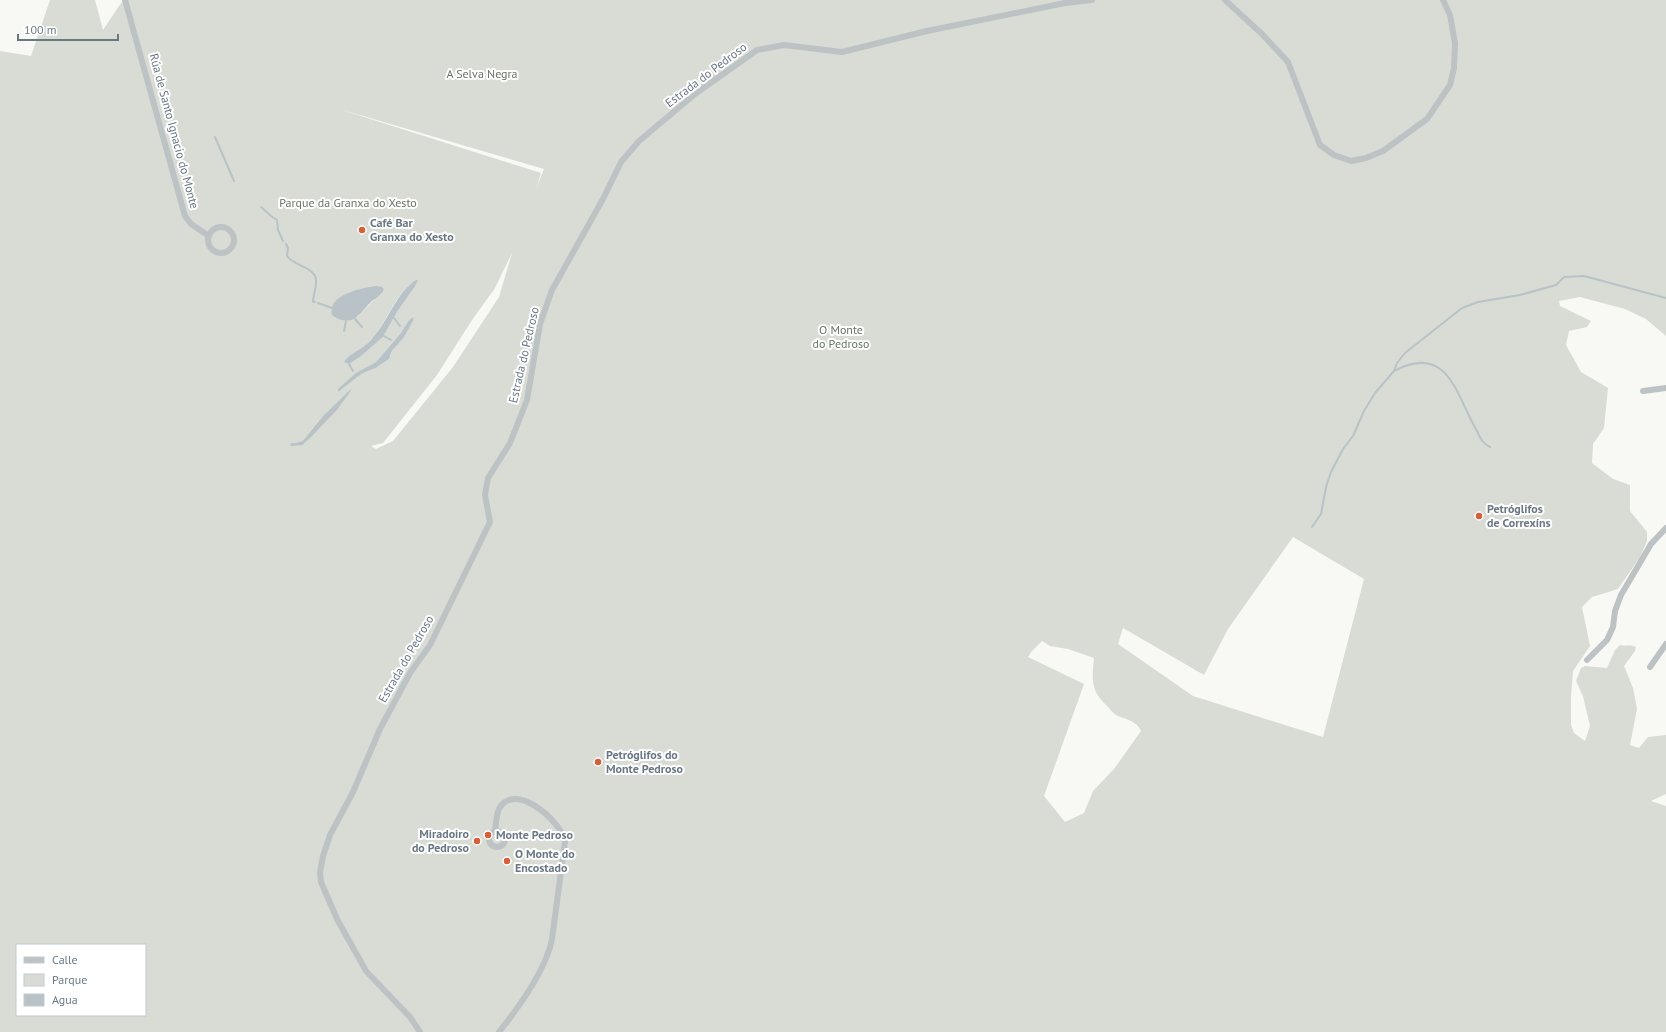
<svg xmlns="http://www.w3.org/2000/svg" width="1666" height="1032" font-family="'PT Sans',sans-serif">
<rect width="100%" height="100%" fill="#f8f8f5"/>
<path fill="#d8dcd5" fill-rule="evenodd" d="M50,0H95L103,30L123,0H1666V336L1646,319L1625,309L1580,297L1559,301L1560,306L1591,321L1587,327L1569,331L1566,345L1581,372L1608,388L1604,428L1593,444L1592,463L1613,479L1630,485V511L1647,532V541L1640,557L1618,589L1592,597L1582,607L1590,646L1573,671L1571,697V725L1574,733L1585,741L1590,726L1583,696L1576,681L1581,668L1585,666L1607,668L1615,650L1620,645C1625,647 1630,644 1636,647L1635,651L1624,666L1633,688L1637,709L1630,745L1639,748L1648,737L1666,735V794L1651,801L1666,806V1032H0V51L31,56ZM339,109L544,169L536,189L541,173ZM512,253L499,297L453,367L393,441L376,449L371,446L383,443L437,375L472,320L495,288ZM418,280L416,285L397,312L383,337L360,357L349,364L345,362C348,354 356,352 363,347C367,344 371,339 374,336C388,319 398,288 418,280ZM360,289L382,294L374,300L358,316L348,321H344L331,310C336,297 348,294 360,289ZM413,317L414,319C408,330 400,340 393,350C391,352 391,356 389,358C384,365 364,375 356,374L376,362L400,334L409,320ZM1293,537L1364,579L1323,737L1193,696L1118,644L1123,628L1204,675L1228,629ZM1042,641L1050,646L1068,649L1094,658C1092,680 1090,690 1107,706C1110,709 1113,713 1116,715C1126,720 1136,720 1141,731L1114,769L1093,791L1084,813L1065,822L1044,796L1084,684L1028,657L1032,651ZM17,945H145V1015H17Z"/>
<path fill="#b9c3c7" d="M416,280H418L416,285L397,312L383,337L360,357L349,364L344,362C349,354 356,352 363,347C367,344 371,340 374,336C389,319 396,293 416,280Z
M376,286L382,287L384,289C381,296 376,298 371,302C358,315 352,329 332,315C327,295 361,288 376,286Z
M413,317L414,319L404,337L392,351L389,359L376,368L361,374L338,392V389L356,373L376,362L400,334L409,320Z
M352,389L337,410L309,439L302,445L290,446L291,443H296L303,441L324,415L350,390Z"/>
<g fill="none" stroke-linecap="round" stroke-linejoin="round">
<path stroke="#b9c3c7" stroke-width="2" d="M215,137L234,181
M261,207L271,216L277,220L278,230L283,241
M286,244L288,248L287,256C294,266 314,267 316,279C317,288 313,294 313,302H315
M318,303L332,308
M394,318L400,326
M355,319L362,327
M344,331L346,321
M384,336L391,340
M349,364L353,371
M1394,371C1449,342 1456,396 1477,431C1480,438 1483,444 1490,447
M1312,527L1321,514L1326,487L1331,472L1343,449L1353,436L1364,411L1375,393L1394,371L1397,363L1405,353L1462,308L1478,302L1520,295L1556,285L1564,277L1584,276L1666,298"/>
<path stroke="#bdc2c5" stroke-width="6" d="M125,0L185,216L191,224L209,236
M1225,0L1262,34L1288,62L1320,145L1334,155L1351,161L1366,158L1383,151L1427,119L1450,85L1454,68L1455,43L1450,15L1443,0
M208 240a13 13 0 1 1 26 0a13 13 0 1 1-26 0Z
M1643,391L1666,388
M1587,660L1607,640L1613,627L1615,611L1621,595L1651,544L1666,528
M1650,667L1666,644
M495,831C496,824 496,816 499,809C514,780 561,821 565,841L552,939C546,970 519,1007 499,1032
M489 839a8 8 0 1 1 16 0a8 8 0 1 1-16 0Z
M420,1032L410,1017L366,971L337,919L321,882L320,873L323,856L330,835L353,792L380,729L410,673L430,645L490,522L485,495L488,478L510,443L527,400L540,324L552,290L603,199L621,162L639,141L695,94L757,50L784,45L842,52L927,31L1065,3L1092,0"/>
</g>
<g fill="#d45f39" stroke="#fff" stroke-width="1.5">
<circle cx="362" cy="230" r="4"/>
<circle cx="1479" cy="516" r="4"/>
<circle cx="598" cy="762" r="4"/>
<circle cx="488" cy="835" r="4"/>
<circle cx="477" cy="841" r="4"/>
<circle cx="507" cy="861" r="4"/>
</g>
<g text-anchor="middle" stroke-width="4" stroke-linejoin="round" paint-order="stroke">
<g font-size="12" fill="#677664" stroke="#fff">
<text x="482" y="78">A Selva Negra</text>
<text x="348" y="207">Parque da Granxa do Xesto</text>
<text x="841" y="334">O Monte<tspan x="841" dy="14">do Pedroso</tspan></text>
</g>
<g font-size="12" fill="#6a7884" stroke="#fff">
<text transform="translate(706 75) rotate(-37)" y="4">Estrada do Pedroso</text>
<text transform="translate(174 131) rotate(75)" y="4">Rúa de Santo Ignacio do Monte</text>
<text transform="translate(524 355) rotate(-77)" y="4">Estrada do Pedroso</text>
<text transform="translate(406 659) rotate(-60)" y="4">Estrada do Pedroso</text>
</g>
<g font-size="12" font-weight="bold" fill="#6a7884" stroke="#fff" text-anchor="start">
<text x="370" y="227">Café Bar<tspan x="370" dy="14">Granxa do Xesto</tspan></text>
<text x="1487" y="513">Petróglifos<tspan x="1487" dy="14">de Correxíns</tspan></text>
<text x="606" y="759">Petróglifos do<tspan x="606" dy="14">Monte Pedroso</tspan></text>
<text x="469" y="838" text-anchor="end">Miradoiro<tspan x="469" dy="14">do Pedroso</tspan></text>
<text x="496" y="839">Monte Pedroso</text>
<text x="515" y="858">O Monte do<tspan x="515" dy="14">Encostado</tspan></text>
</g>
</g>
<rect x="16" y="944" width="130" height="72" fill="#ffffff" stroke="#c3c9ce"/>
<rect x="24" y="957" width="20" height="6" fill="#bdc2c5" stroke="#c3c9ce"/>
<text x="52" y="964" font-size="12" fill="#6a7884">Calle</text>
<rect x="24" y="974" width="20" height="12" fill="#d8dcd5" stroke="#c3c9ce"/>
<text x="52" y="984" font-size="12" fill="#6a7884">Parque</text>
<rect x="24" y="994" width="20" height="12" fill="#b9c3c7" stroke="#c3c9ce"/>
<text x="52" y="1004" font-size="12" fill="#6a7884">Agua</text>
<path d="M18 34v6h100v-6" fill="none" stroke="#6a7884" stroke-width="2"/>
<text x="24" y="34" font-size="12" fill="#6a7884" stroke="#ffffff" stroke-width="3" paint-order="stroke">100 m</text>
</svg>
